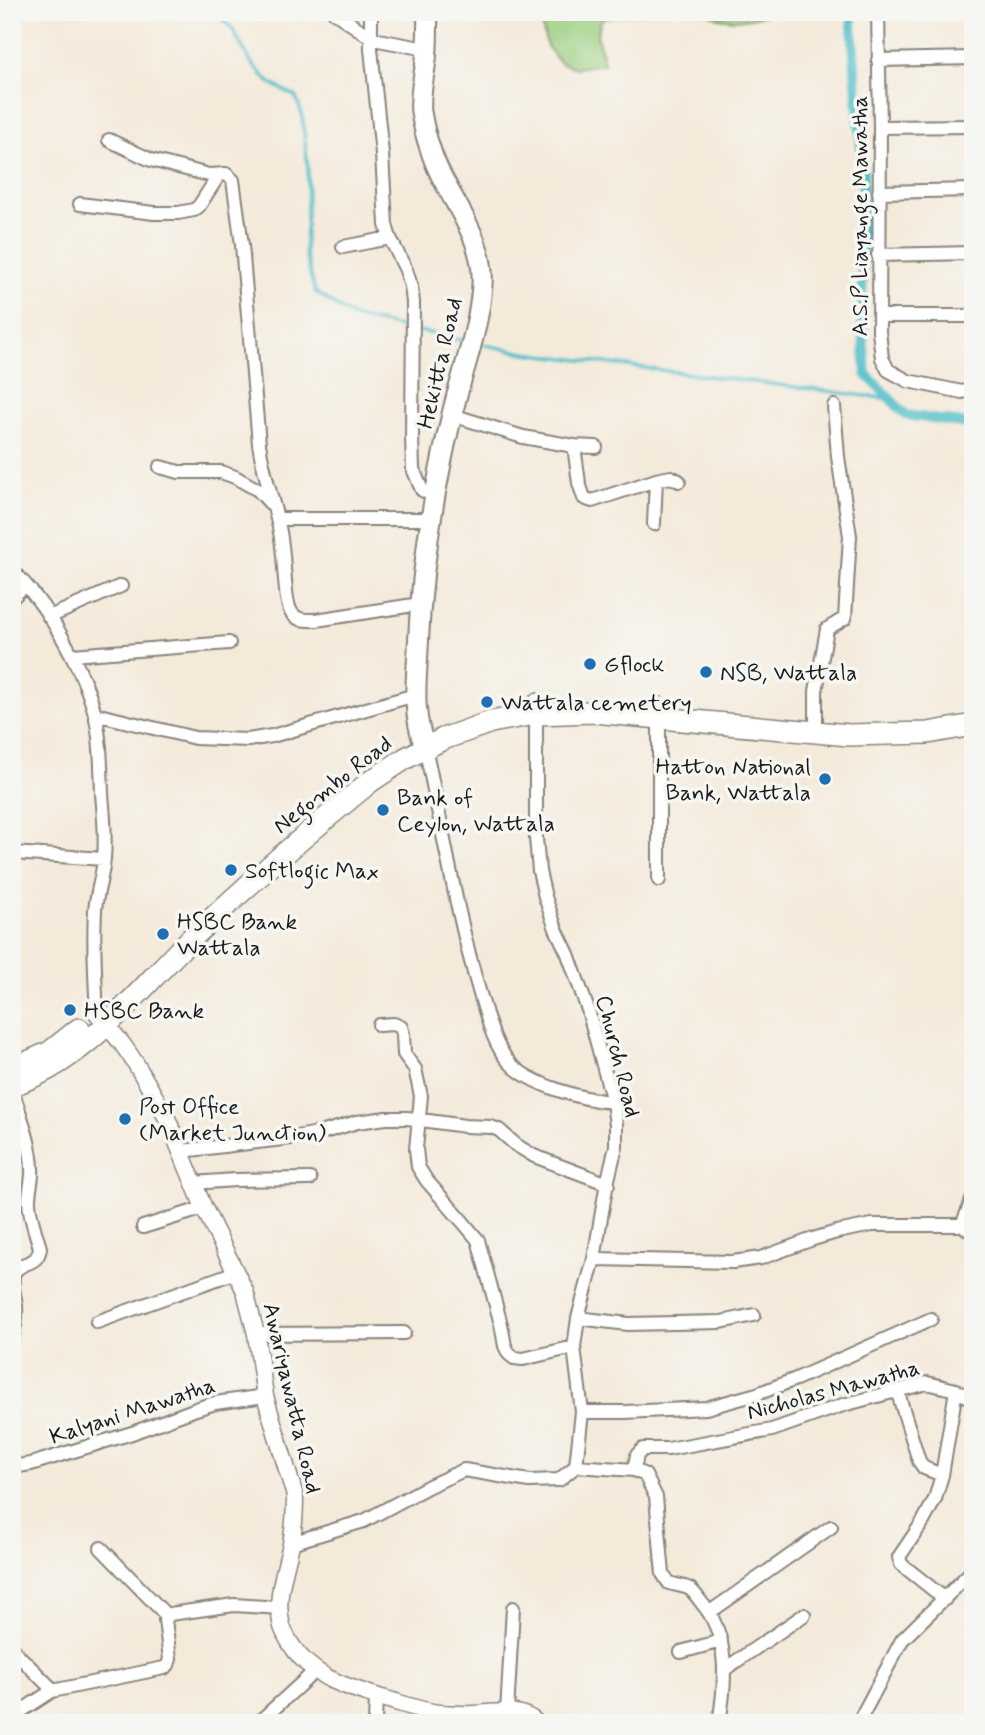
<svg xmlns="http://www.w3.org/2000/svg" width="985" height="1735" font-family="Mynerve,sans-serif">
<rect width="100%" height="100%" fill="#f6f6f2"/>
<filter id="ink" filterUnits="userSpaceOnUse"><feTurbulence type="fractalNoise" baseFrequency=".0143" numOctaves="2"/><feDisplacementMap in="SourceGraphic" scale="14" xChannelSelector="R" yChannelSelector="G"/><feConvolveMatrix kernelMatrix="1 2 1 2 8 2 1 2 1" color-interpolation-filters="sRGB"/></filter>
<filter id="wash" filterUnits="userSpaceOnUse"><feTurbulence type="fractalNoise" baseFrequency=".00686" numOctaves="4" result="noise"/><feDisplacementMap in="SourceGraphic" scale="28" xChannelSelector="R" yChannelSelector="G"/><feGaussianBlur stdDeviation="1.57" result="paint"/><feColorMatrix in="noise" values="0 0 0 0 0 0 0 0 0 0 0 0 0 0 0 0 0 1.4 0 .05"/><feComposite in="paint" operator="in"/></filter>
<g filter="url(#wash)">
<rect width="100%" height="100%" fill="#f4eada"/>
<path fill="#9bcf80" stroke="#5c764e" stroke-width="2" d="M545,12H649L602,18L597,34L604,64L576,68L560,63L547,46L542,26Z
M706,12H774C754,19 724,25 706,12Z"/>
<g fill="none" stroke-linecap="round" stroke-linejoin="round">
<path stroke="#52bfc9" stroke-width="3.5" d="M213,12L231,27L252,64L269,82L296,97L302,114L308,169L305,253L315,292L353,317L466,341
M476,343L525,353L890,399"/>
<path stroke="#52bfc9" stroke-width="10" d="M851,12L863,173L862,320L866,374L906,415L973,425"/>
</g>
</g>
<g filter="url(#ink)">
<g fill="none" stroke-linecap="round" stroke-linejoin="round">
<g stroke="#88837b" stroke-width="16">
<path id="minor" d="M334,12L373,39L426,49
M371,12V49L382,154L386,225L390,238L406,270L411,286L413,302L412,437L413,469L422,490L435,496
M878,12L880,127L879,331L882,358L888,370L908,381L962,392L973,389
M878,60L973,58
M880,127L973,126
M109,140L151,160L209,175L226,174L233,180L242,245L259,444C263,470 271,494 277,519C283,539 283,559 285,580C286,590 286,603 291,612C297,621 305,620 316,620L420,604
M879,192L973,190
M80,204L154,213H178L194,210L199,206L219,175
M343,247L390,238
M878,255L973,253
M880,316H973
M452,415L523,437L574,446L596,447
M574,446L579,483L584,498L592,501L656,480L671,477L679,481
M160,467L179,472H221L235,477L258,490L270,503
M278,519H431
M654,524L656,480
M12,571C47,603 83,668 95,714C101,740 101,767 102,794C104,815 106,837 104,858C103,876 96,893 95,911C93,945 95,979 97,1013
M12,598L25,585
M49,617L121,586
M72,655L229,643
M536,700V838L539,871L545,897L556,929L568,954L588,1010L613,1102L616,1125V1146L606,1188L594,1259L578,1318L574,1347L582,1412L576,1466
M659,704V880
M95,714L195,738L248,740L272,736L415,695
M816,721V691L827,629L845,618L850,536L838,457L834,406
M425,747C443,829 456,913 480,994C487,1016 493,1044 509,1062C529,1085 584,1100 613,1102
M12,853L104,859
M379,1025L394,1024L401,1027L403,1034L404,1054L415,1069L421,1096L416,1149L418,1167L427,1181L463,1222L478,1240L501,1324L505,1346L509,1354L514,1358L523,1359L574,1347
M12,1088C19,1114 31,1141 32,1168C33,1179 29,1189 29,1200C29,1216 36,1233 40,1248C38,1267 20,1260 14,1273C10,1283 15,1295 16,1306C17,1317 15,1327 12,1338
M182,1151L291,1138L324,1132L357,1122L386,1118H407L465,1126L491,1127L499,1130L516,1145L534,1156L608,1184
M193,1183L235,1180L310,1179
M973,1198L962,1225L973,1233
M143,1227L204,1208
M594,1259L733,1262L761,1258L813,1239L837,1232L872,1225H962
M578,1318L628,1324L721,1322L754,1315
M97,1322L236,1272
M256,1334L404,1333
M897,1390L919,1461L924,1468L942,1475
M582,1412H625L706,1408L757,1394L796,1379L931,1319
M12,1467L31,1464L132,1433L196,1409L215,1403L265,1396
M634,1470L637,1455L643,1449H668L772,1430L843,1405L927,1383L952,1389L973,1399
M291,1543L364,1521L429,1486L464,1470L529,1481L559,1480L576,1466L634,1470L645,1475L656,1497L663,1574L669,1583C675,1585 685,1586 690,1589C694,1592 698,1598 701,1602C730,1635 726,1682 719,1723
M101,1548L167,1616
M945,1599L901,1564L899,1557L924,1520L935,1499L942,1475L956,1390
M710,1612L831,1527
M12,1649L47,1684L52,1691
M681,1652L721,1641
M725,1669L804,1615
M507,1712L513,1608
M12,1717L52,1691L164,1668L168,1665L170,1659L165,1620L170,1614L234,1605L280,1608
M258,1723L315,1671
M375,1723L376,1696
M858,1723L902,1640L973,1570"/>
</g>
<g stroke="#88837b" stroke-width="19">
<path id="tertiary" d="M97,1013L123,1045L136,1064L167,1118L204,1208L245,1291L256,1334L265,1396L295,1496C295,1512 294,1528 291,1544C286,1569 275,1596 281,1622C282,1631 288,1639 292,1646C313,1678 347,1687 382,1698C397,1702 413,1708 428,1711C438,1714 449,1713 460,1714C485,1716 516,1704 537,1723"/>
</g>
<g stroke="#88837b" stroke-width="23">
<path id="primary" d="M425,747C412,712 416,685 418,649C421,571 433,494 451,419C461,374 479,331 482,285C486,234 443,194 430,148C426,137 423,124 421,112C419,95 424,77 426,60C428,44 427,28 428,12"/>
</g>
<g stroke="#88837b" stroke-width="24">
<path id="trunk" d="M12,1069L50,1052L79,1029
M12,1085C88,1061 139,988 195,935C251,881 311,830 371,781L406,758L443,739L491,722L535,714L593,712L849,735L928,733L973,725"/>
</g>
<use href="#minor" stroke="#fff" stroke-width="12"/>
<use href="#tertiary" stroke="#fff" stroke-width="16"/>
<use href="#primary" stroke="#fff" stroke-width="19"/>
<use href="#trunk" stroke="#fff" stroke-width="21"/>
</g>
</g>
<g fill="#1f6fb2" stroke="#f6f6f2" stroke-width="2.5">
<circle cx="590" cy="664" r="7"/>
<circle cx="706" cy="672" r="7"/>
<circle cx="487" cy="702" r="7"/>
<circle cx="825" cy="779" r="7"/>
<circle cx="383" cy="810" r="7"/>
<circle cx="231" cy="870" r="7"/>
<circle cx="163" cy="934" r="7"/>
<circle cx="70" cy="1010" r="7"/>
<circle cx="125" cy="1119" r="7"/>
</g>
<g text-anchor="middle" stroke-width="7" stroke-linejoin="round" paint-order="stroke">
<g font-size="23" fill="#1c1c1c" stroke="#f6f6f2">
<text transform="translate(859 216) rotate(-90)" y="8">A.S.P Liayange Mawatha</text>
<text transform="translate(439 363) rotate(-77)" y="8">Hekitta Road</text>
<text transform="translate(332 784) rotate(-38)" y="8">Negombo Road</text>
<text transform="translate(619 1056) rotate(76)" y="8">Church Road</text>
<text transform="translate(833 1389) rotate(-15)" y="8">Nicholas Mawatha</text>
<text transform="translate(293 1398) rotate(77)" y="8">Awariyawatta Road</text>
<text transform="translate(132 1410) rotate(-18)" y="8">Kalyani Mawatha</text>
</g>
<g font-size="23" fill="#1c1c1c" stroke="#f6f6f2" text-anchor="start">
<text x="604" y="672">Gflock</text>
<text x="720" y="680">NSB, Wattala</text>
<text x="501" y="710">Wattala cemetery</text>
<text x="811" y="774" text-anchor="end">Hatton National<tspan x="811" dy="26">Bank, Wattala</tspan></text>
<text x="397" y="805">Bank of<tspan x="397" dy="26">Ceylon, Wattala</tspan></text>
<text x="245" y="878">Softlogic Max</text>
<text x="177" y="929">HSBC Bank<tspan x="177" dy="26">Wattala</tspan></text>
<text x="84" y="1018">HSBC Bank</text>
<text x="139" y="1114">Post Office<tspan x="139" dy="26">(Market Junction)</tspan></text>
</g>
</g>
<rect width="985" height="1735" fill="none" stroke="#f6f6f2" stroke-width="42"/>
</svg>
